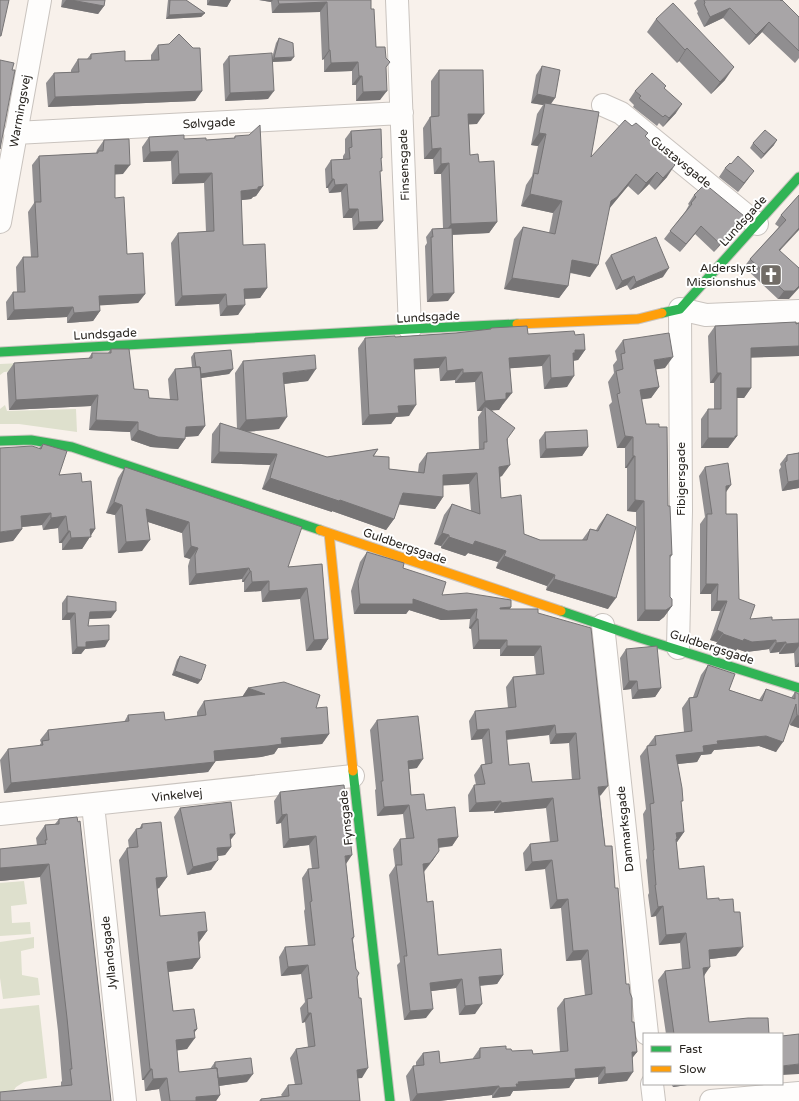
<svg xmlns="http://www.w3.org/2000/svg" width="799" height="1101" font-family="'Varela Round',sans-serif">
<rect width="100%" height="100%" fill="#f8f1eb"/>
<path fill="#dee0cd" d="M65,361V366L4,372L0,375V364Z
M5,405L7,411L76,409L77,432L19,424H0V409Z
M24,881L27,904L11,906L12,923L30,922L31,934L0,936V883Z
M34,937V948L21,951L22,975L38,978L40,995L3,999L0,978V942Z
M39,1005L47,1078L24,1082L16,1087L7,1101H0V1009Z"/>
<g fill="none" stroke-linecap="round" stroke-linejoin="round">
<g stroke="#c9c3be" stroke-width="24">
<path id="street" d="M397,0L410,329
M603,105L621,113L757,224
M15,133L402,113
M0,222L40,0
M603,625L647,1034
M678,648L681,511L680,309L706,315L799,311
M93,805L125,1101
M0,814L353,776
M652,1084L654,1101
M711,1101L799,1093"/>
</g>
<g stroke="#c9c3be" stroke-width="11">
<path id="fast" d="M662,313L680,309L799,177
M0,352L410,329L517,324
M0,441L31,440L72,447L320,530
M561,611L640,638L799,688
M353,771L390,1101"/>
</g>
<g stroke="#c9c3be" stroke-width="11">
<path id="slow" d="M517,324L638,319L662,313
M320,530L561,611
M329,533L353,771"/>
</g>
<use href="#street" stroke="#fefdfc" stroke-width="22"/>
<use href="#fast" stroke="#30b455" stroke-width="9"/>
<use href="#slow" stroke="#ff9f0a" stroke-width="9"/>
</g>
<path fill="#908e90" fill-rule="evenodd" d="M62,0H105L104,6L98,14L61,7Z
M168,0H186L205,13L201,17L166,19Z
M207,0H231L227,7L207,5Z
M259,0H371V9L376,47L386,67L380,100L356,101V85H352V71L324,72V59L322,60L320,12L272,13L271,2Z
M697,0H780L799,17V58L795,63L762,32L749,45L723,18L704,27L697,13L698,12L694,3Z
M656,19L725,80L711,94L679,61L677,63L647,32Z
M279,38L291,61L272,62L268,99L225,101L223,64L229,56L272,58L276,43Z
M158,45L202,91L195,101L48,107L46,83L54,73L71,72V70L78,59H87L91,54L125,61L151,60V55Z
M542,66L555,98L551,104L591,157L632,126L648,133L645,137L667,177L655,190L649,184L638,195L628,186L609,208L590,277L570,273L568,286L559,298L504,289L514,239L523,227L549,233L553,213L521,206L526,185L532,176L538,146L531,145L537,114L543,105L531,103L536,75Z
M439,70L477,124H469L470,155L479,162L497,222L489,233L453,235L448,301L427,302L425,246L427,243L426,237L432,229L443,228L441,174H434L433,159H424L423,128L430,117H431V81Z
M665,89L676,113L663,127L659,123L657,126L633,107L634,105L629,100L635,91Z
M351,131L382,158L381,159L380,173L383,221L377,229L353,230L352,218H343L341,192L329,193L328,188H326L325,169L331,160L343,159V156L345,153V139Z
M235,136L263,186L256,196L253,197L251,199L241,200L243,245L267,288L260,298L244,299L238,315L220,316L219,304L175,306L171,243L178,233L206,232L204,183L172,184L171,161L143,162L142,147L149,137L206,140L234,138Z
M104,140L123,174H115V198L127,254L145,294L138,303L99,305L100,311L93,321L67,323V317L7,320L6,302L13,292H17L16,267L23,257H31L28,212L34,203L32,165L39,156L96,153L97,150Z
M753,143L774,145L761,159L750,148Z
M725,168L748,179L738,192L719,177Z
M694,195L744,216L738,225L714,252L695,234L680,252L664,239L685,212L689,205L688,204Z
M799,195L780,251L789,299H778L744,267L750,259L779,227L775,224L781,215Z
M611,255L663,277L630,290L627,285L616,290L605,263Z
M799,323V356L751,357V388L744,398H737V436L728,448H701V419L708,409H714V383H710L708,336L715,326Z
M491,328L528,334L575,335L585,350L578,360L573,361L567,387L544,389L542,366L510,368L504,403L503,404L499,410H492L508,439L502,476L500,477L501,498L524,534L540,540H582L590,529L596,530L599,525L607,514L608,609L546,590L547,586L496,568L498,562L468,553L465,556L441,548V546L434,544L444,515L452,504L471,511L469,484L443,485V497L435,509L399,504L394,519L386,530L332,511V512L262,489L270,465L211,463L212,434L220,423L237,429L235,373L243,361L308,381L284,384L279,429L247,432L327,457L378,449L374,456L389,469L418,472L419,464L427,453L479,449L478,417L482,411H477L475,382L455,383V380L440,381L439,368L414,369L409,416L396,417L391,424L362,425L358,348L365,338L395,337L456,333L490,329Z
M623,340L665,368L656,369L659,387L651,398L641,399L646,424L668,506L672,555L670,558V597L672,606L664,617L659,621H637L636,512L627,511V468H625V448H617L609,405L612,402L608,382L614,373L613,365L617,360L615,351Z
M111,349L134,389L149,398L170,400L168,379L175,369L192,367L191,357L194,353L233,369L229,374L201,378L205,426L198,436L185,437V439L178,449L151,447L131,440L130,432L89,430L91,406L9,410L7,373L14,363L88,359L92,353H108Z
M545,432L588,447L582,456L540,458L539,440Z
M43,444L59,475L82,482L95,529L82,549L62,550V543H59L58,528L43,530L42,525L21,527L22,529L13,541L39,448Z
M799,452V488L782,491L779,470L781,467L780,464L787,455L798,453Z
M125,467L288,567L322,564L328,639L321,650L306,651L300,599L262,602L261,591L244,592V582H242V579L189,585L188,566L190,559L184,557L182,533L148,522L142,551L118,553L115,515L106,513L118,478Z
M705,467L726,492V514L739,599L750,619L772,620L799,619V667H795L794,653L779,654V652L770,653L769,649L746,652L737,649L736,651L716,644L717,642L710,640L720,611H711V594H700V524L705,517L699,476Z
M367,552L403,568L442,595L511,607L510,609L538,613L601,795L600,796L605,846L615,888L626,984L637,1052L632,1058L627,1081L598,1084V1077L575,1079L569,1088L513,1091L510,1096L492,1098V1095L439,1101H410L406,1076L413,1066H416V1062L423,1053L440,1063L473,1059V1058L480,1048L506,1049L512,1051L533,1054L560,1052L557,1008L564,999L585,996L581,960L566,961L561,908L550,909L545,869L525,871L523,853L530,844L550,842L546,808L494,813V811L469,812L468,795L474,785H476L474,775L481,765L485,764L482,739L471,740L469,721L475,711L508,708L506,687L513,677L536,675L534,656H500V649H473L471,629L469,628L470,619L441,620L409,610L406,614H354L351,591L360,562ZM549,735L550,744L569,743L572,780L532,782L509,765L506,740Z
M67,596L111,618L89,619L88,626L105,647L85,649L81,654H72L70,620H62V603Z
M626,649L661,688L655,697L632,699L631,689L623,690L620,658Z
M180,656L198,684L172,675L177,660Z
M708,665L729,690L759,700L766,689L791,698L795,692L799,728L790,725V722L776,752L759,746L714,750L711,754L701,755L697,762L677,764L684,832L677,842H676L679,869L707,899L719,900L736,956L710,959L704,977L709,1022L769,1034H666L658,980L665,971L682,969L680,943L659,945L656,916L651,917L648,895L649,893L646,860L647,858L643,814L646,809L640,756L655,736L684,732L682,708L689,698L693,697L701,675Z
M248,688L316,708L329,734L322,744L278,748L274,754L261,757L215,761V762L208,772L4,793L0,760L8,749L39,746L41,743L40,740L48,730L124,722L128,715L165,720L197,716V712L204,701L242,697Z
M377,720L417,768L409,769L411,795L426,810L458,837L452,846L439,848L433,860L424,872L427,902L438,955L503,975L497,984L480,986L475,1014L459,1015L456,988L431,991L426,1018L404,1020L397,965L400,962L389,875L395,866L393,849L400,839H406L403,814L377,816L375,790L376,789L370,730Z
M280,792L346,864L354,937L353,940L357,977L362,1078H357L360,1101H259L261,1099L282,1096L281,1095L288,1085H295L290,1058L296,1049L308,1047L305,1022L302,1023L300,1008L305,1002L301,974L281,976L279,957L285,947L308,946L304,911L305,909L302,878L308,869H312L309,845L283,848L281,823L276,824L274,801Z
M180,808L235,834L230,840L231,847L225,855L218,856L211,870L187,875L174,817Z
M59,819L111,1101L61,1086V1082L62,1081L58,1031L40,877L0,881V849L37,845L36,838L45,825L55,824Z
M142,824L167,877L159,888L157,889L160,916L207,931L199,942L200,958L192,969L168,972L173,1011L197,1029L194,1033L187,1049L177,1050L179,1072L210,1069L215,1062L247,1082L219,1086L220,1095L216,1101H161L159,1089L145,1091L144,1080H142L119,860L127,848H129L128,840L136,829H139Z
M671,1084H694L673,1087Z"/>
<path fill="#767475" d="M66,0H71L104,6L98,14L61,7Z
M210,0H231L227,7L207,5Z
M259,0H273L271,2Z
M327,2L320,12L272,13L279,4Z
M730,8L723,18L704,27L710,17Z
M205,13L201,17L166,19L169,15Z
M769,22L762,32L749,45L756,35Z
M687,48L679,61L677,63L685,50Z
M329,50H330L324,59L322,60Z
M294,57L291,61L271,62L274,58Z
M358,62L352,71L324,72L331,63Z
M734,67L725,80L711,94L720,82Z
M359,76H362L356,85H352Z
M202,91L195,101L48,107L55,97Z
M274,91L268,99L225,101L230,93Z
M387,91L380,100L356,101L363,92Z
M537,94L555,98L549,106L545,103L543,105L531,103Z
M682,104L676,113L663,127L669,118Z
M468,114H484L477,124L461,125Z
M539,133L546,134L538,146L531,145Z
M777,140L774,145L761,159L764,154Z
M441,148L433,159H424L432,149Z
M178,151L171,161L143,162L150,152Z
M449,163L441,174H434L441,164Z
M115,165H130L123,174L108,175Z
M675,165L667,177L655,190L663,178Z
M754,171L748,179L738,192L744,183Z
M657,172L649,184L638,195L646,183Z
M212,173L204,183L172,184L179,174Z
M636,174L628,186L609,209L611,201Z
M332,179H334L328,188H326Z
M347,184L341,192L329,193L335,185Z
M263,186L256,196L253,197L251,199L234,201L241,191Z
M530,194L562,201L553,213L521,206Z
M349,209H358L352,218H343Z
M744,216L738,225L714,252L720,244Z
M383,221L377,229L353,230L359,222Z
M497,222L489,233L443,235L451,224Z
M701,226L695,234L680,252L686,244Z
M799,228V230L773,258L779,250Z
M572,260L598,265L590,277L564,271Z
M669,268L663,277L630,290L636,282Z
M634,276L627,285L616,290L622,281Z
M512,278L568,286L559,298L504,289Z
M799,286V288L789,299H778L784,291Z
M267,288L260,298L237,299L244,289Z
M454,293L448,301L427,302L433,294Z
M145,294L138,303L92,306L99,296Z
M226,294L219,304L175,306L182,296Z
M245,305L238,315L220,316L227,306Z
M73,307L67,317L7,320L14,310Z
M100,311L93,321L67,323L74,313Z
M799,346V356L744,358L751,348Z
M575,350H585L578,360L570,361L565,364Z
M550,355L542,366L502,369L509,358Z
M446,357L439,368L406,370L414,359Z
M673,357L665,368L646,371L654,360Z
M233,369L229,374L194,379L197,374Z
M316,369L308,381L275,385L283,373Z
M463,369L455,380L440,381L447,371Z
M482,372L475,382L455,383L463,373Z
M717,373H721L714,383H710Z
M574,376L567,387L544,389L551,378Z
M659,387L651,398L632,401L640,390Z
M737,388H751L744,398H731Z
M506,393H512L504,403L503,404L499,410L486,411L485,406L482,411H477L485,401Z
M98,395L91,406L9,410L16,400Z
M416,405L409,416L396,417L391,424L362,425L369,415L398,406Z
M287,417L279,429L237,432L246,420Z
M96,420L138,422L130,432L89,430Z
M205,426L198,436L179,437L186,427Z
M138,430L185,439L178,449L151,447L131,440Z
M625,436L633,437L625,448H617Z
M735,436H737L728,448H701L708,438Z
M588,447L582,456L540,458L546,449Z
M219,452L277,454L270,465L211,463Z
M633,456H635L627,468H625Z
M510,465L502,476L491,478L499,467Z
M477,473L469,484L435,486L443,475Z
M270,478L340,500L394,519L386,530L332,511V512L262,489Z
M799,480V488L782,491L788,482Z
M731,485L724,495L726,486Z
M403,493L443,497L435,509L395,504Z
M635,500L644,501L636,512L627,511Z
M114,502L122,505L115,515L106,513Z
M146,509L189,522L182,533L139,519Z
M51,513L42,525L12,528L21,516Z
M66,516L58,528L43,530L51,518Z
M22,529L13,541L0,543V532Z
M90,529H95L82,549L62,550L71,538Z
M68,531H70L62,543H59Z
M442,533L449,535L441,546L434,544Z
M449,537L475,541L506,551L498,562L468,553L465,556L441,548Z
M150,540L142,551L118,553L126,542Z
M191,546L198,548L190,559L184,557Z
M504,556L555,575L547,586L496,568Z
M249,568L242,579L189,585L196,574Z
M250,571H251L244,582H242Z
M554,579L616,598L608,609L546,590Z
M269,581L261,591L244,592L252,582Z
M706,584H718L711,594H700Z
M307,588L300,599L262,602L269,591Z
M413,599L477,609L470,619L441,620L409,610L406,614H354L360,604Z
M717,601H727L720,611H711Z
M672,606L664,617L659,621H637L645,610Z
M511,607L504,617H493L500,608Z
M116,611L111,618L85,619L90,612Z
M67,613H75L70,620H62Z
M476,619H478L471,629L469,628Z
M717,630L723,633L717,642L710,640Z
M723,634L744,639L776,640L769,649L746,652L737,649L736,651L716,644Z
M328,639L321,650L306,651L314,640Z
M109,640L105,647L85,649L81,654H72L77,647L86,642Z
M479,640H507L500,649H473Z
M786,642L779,652L770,653L776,643Z
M799,643V646L794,653L779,654L786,644Z
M507,646H541L534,656H500Z
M799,662V667H795Z
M175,671L201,680L198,684L172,675Z
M629,681H637L631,689L623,690Z
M248,688L265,694L241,699Z
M661,688L655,697L632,699L638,690Z
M797,715L799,716V728L790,725Z
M555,725L549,735L499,740L506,731Z
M489,729L482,739L471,740L477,730Z
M576,733L569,743L550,744L556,734Z
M329,734L322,744L278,748L274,754L261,757L206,762L214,751L281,738Z
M766,736L783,742L776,752L759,746L714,750L711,754L701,755L697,762L669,765L676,755L717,741Z
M423,759L417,768L401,770L408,761Z
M215,762L208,772L4,793L11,783Z
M608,786L601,795L592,796L598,787Z
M553,798L546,808L494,813L501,803Z
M501,801L494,811L469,812L476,803Z
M409,805L403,814L377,816L384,807Z
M287,814L281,823L276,824L282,815Z
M684,832L677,842H674L676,833Z
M230,834H235L229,842Z
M316,836L309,845L283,848L289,839Z
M458,837L452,846L431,848L438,839Z
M231,847L225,855L211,857L217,848Z
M439,851L433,860L423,872V864Z
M352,855L346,864L345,856Z
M218,860L211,870L187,875L193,867Z
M552,860L545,869L525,871L532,862Z
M49,864L40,877L0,881V868Z
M167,877L159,888L148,890L156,878Z
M568,899L561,908L550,909L557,900Z
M663,906L656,916L651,917L658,907Z
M207,931L199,942L190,943L198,932Z
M686,933L680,943L659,945L666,935Z
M743,947L736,956L702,960L709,950Z
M588,950L581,960L566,961L573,951Z
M200,958L192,969L159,973L167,962Z
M308,965L301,974L281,976L288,967Z
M710,967L703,977V968Z
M503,975L497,984L473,986L479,977Z
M462,979L456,988L424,992L430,983Z
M482,1004L475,1014L459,1015L465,1006Z
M433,1009L426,1018L404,1020L410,1011Z
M308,1013H311L305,1022L302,1023Z
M197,1029L190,1038H195L187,1049L168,1052L176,1040L194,1030Z
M632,1052H637L630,1061Z
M799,1064V1074L782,1075V1066Z
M605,1067L598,1077L575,1079L569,1088L513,1091L510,1096L492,1098L499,1088L518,1082L575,1069Z
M368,1068L362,1078L350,1079L357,1070Z
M150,1069H152L144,1080H142Z
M633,1072L627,1081L598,1084L605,1074Z
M253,1074L247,1082L211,1087L217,1078Z
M167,1078L159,1089L145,1091L153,1079Z
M675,1084H694L673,1087Z
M499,1086L492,1095L439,1101H412L417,1094Z
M220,1095L216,1101H193L196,1097Z"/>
<path fill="#a8a5a7" stroke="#767475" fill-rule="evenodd" d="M0,0H9L1,36H0Z
M71,0H105L104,6Z
M170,0H186L205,13L169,15Z
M278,0H371V9H374L376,47H385L386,58L390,62L386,67L387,91L363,92L362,76H359L358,62L331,63L330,50H329L327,2L279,4Z
M704,0H780L781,1L782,0L799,17V51L769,22L756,35L730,8L710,17L704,4L705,3Z
M673,3L734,67L720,82L687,48L685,50L656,19Z
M179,34L193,48H200L202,91L55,97L54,73L79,72L78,59H91V54L125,51V61L159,60L158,45L169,44Z
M279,38L293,43L294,57L274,58Z
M272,53L274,91L230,93L229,56Z
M0,60L14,63L12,70H15L0,149Z
M542,66L560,70L555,98L537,94Z
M439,70H483L484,114H468L470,155L478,154L479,162L494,161L497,222L451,224L449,163L441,164V148L432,149L430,117L439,116Z
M652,73L666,86L664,88L682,104L669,118L665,115L663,117L639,98L641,96L635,91Z
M545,103L599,112L591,157L625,120L632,126L636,123L648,133L645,136L675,165L663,178L657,172L646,183L636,174L617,197L611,201L598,265L572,260L568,286L512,278L523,227L555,234L562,201L530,194L534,173L538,174L546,134L539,133Z
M260,125L263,186L258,187V189L241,191L243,245L265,244L267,288L244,289L245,305L227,306L226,294L182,296L178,233L214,231L212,173L179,174L178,151L150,152L149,137L184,135V139L206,138V140L235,138V136L249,135Z
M381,129L382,158H381L382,171H380L383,221L359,222L358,209H349L347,184L335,185L334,179H332L331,160L350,159L349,148L352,147L351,131Z
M765,130L777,140L764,154L753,143Z
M129,139L130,165H115V198L124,197L127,254L143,253L145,294L99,296L100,311L74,313L73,307L14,310L13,292H25L23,257H38L35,202H41L39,156L98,153V151H103L104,140Z
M738,156L754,171L744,183L725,168L730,163L731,164Z
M705,184L744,216L720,244L701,226L686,244L670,231L692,204L691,203L696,197L694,195Z
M799,195V228L779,250L799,268V286L794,291H784L750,259L786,220L781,215Z
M452,228L454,293L433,294L431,237H433L432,229Z
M656,237L669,268L636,282L634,276L622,281L611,255Z
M796,322V324L799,323V346L751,348V388H737V436H735V438H708V409H721V373H717L715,326Z
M527,326L528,334L574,331L575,335L584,334L585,350H575V353H573L574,376L551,378L550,355L509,358L512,393H506V399L485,401L482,372L463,373V369L447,371L446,357L414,359L416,405L398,406L399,413L369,415L365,338L395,336V337L456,333L491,329V328Z
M669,333L673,357L654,360L659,387L640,390L646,424H659V427H667L668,506H670L672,555H670V597L672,599V606L666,610H645L644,501L635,500V456H633V437L625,436L617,394L620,393L616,371L623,369L621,354L625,353L623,340Z
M111,349H129L134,389L148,390L149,398L178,400L175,369L200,367L205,426L186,427L185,439L158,437L138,430V422L96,420L98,395L16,400L14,363L92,358V353H111Z
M231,350L233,369L201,374L200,367H196L194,353Z
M315,355L316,369L283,373L287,417L246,420L243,361Z
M485,406L515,428L507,439L510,465L499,467L501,498L521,495L524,534L540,540H587L590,529L598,531L607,514L636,527L616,598L554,579L555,575L504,556L506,551L475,541L473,545L449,537V535L442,533L452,504L480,514L477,473L443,475V497L403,493L394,519L340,500L339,501L270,478L277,454L219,452L220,423L327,457L378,449L373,456L389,457V469L424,473L427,453L484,449V442H487Z
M587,430L588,447L546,449L545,432Z
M43,444L67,451L59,475L81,473L82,482L91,481L95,529H90L91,537L71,538L70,531H68L66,516L51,518V513L21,516L22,529L0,532V448L32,446L41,449Z
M799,453V480L788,482L785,462L787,461V455Z
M728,463L731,485L726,486V514H737L739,599L755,605L750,619L772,617V620L799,619V643L786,644V642L776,643V640L752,642L744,639L743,641L723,634V633L717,630L727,601H717L718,584H706L707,514H712L705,467Z
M125,467L302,527L288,567L322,564L328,639L314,640L307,588L269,591V581L252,582L251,571H250L249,568L196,574L195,555L198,548L191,546L189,522L146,509L150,540L126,542L122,505L114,502Z
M367,552L404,563L403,568L446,582L442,595L467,593L511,600V607L500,608V609H538V613L591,628L608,786L598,787L605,846H612L615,888H618L626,984H629L630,993L632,998V1022H634L637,1052H632L633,1072L605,1074V1067L575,1069L576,1078L518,1082L519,1084H516L517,1087L499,1088V1086L417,1094L413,1066L424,1065L423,1053L439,1051L440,1063L480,1058V1048L506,1046V1049H511L512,1051L532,1050L533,1054L568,1051L564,999L592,994L588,950L573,951L568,899L557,900L552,860L532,862L530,844L558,841L553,798L501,803V801L476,803L474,785L485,784L481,765L492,763L489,729L477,730L475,711L516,707L513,677L544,674L541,646H507V640H479L478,619H476L477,609L448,611L413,599V604H360L358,581ZM555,725L556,734L576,733L580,779L532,782L529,763L509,765L506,731Z
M67,596L116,602V611L90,612L88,626L109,625V640L86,642V647H77L75,613H67Z
M657,646L661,688L638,690L637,681H629L626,649Z
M180,656L206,665L201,680L175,671Z
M708,665L735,674L729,690L762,701L766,689L795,699V692L799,694V716L797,715L796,704L783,742L766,736L717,741L718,744L703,746L704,752L676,755L682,788L683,801H681L684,832L676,833L677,838L676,839L679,869L704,866L707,899L719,898V900L733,899L734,912H740L743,947L709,950L710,967L703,968L709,1022L748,1018H768L769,1034H674L665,971L690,968L686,933L666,935L663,906L658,907L655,885H656L653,850H654L650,804L654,803L647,746L656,745L655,736L692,731L689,698L697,697Z
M284,682L320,695L316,708L327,707L329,734L281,738L282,744L268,746L214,751L215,762L11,783L8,749L43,745L42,741L49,740L48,730L129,721L128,715L164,712L165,720L206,715L204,701L265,694L248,688Z
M418,716L423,759L408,761L411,795L424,794L426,810L455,807L458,837L438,839L439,851L430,863L423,864L427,902L433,901L438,955L501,949L503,975L479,977L482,1004L465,1006L462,979L430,983L433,1009L410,1011L404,956H407L396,865H402L400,839L414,838L409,805L384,807L381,781H383L377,720Z
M344,785L352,855L345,856L354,937L352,938L356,969L359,973L357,977L359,998H361L368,1068L357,1070L360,1101H261V1099L289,1096L288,1085L302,1084L296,1049L315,1046L311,1013H308L307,999L312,998L308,965L288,967L285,947L315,945L310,902L312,901L308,869L319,868L316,836L289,839L287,814L282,815L280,792Z
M231,802L235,834H230L231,847L217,848L218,860L217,861L193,867L180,808Z
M77,817L78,822L80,821L111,1101H0V1092L72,1085L70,1069H72L67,1018L49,864L0,868V849L46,844L45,840H47L45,825L59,824V819Z
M161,822L167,877L156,878L160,916L205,912L207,931L198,932L200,958L167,962L173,1011L194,1009L197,1029L194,1030L195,1038L176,1040L179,1072L217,1068L220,1095L196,1097V1101H170L167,1078L153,1079L152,1069H150L127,848L138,847L136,829L142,828V824Z
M799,1034V1064L782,1066V1036Z
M251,1058L253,1074L218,1078L217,1068H215V1062Z"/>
<defs>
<g id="church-square" transform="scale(1.15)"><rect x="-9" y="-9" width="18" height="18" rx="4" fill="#716c66" stroke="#fff"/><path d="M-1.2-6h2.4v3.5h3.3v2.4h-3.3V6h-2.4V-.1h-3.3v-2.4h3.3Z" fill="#fff"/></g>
</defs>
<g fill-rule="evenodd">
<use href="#church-square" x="771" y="275"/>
</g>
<g text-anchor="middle" stroke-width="4" stroke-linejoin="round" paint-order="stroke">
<g font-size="12" fill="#28241f" stroke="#fff">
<text transform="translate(20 111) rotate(-80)" y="4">Warmingsvej</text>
<text transform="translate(209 123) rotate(-3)" y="4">Sølvgade</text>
<text transform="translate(681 162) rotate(39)" y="4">Gustavsgade</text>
<text transform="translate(404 165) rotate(-92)" y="4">Finsensgade</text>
<text transform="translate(743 221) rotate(-48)" y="4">Lundsgade</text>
<text transform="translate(428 317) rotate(-3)" y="4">Lundsgade</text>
<text transform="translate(105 334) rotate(-3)" y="4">Lundsgade</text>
<text transform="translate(681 479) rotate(-90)" y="4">Fibigersgade</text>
<text transform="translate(405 546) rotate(19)" y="4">Guldbergsgade</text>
<text transform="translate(712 647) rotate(18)" y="4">Guldbergsgade</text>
<text transform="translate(177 795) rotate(-6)" y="4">Vinkelvej</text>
<text transform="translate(346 818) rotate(-96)" y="4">Fynsgade</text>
<text transform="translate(625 829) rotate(-96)" y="4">Danmarksgade</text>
<text transform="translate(109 953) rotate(-96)" y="4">Jyllandsgade</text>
</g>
<g font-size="12" fill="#28241f" stroke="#fff" text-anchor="end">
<text x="756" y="272">Alderslyst<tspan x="756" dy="14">Missionshus</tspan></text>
</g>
</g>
<rect x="643" y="1033" width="140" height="52" fill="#ffffff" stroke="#a9a7a5"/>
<rect x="651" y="1046" width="20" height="6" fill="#30b455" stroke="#a9a7a5"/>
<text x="679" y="1053" font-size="12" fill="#28241f">Fast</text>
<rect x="651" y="1066" width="20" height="6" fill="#ff9f0a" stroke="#a9a7a5"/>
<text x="679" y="1073" font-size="12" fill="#28241f">Slow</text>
</svg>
